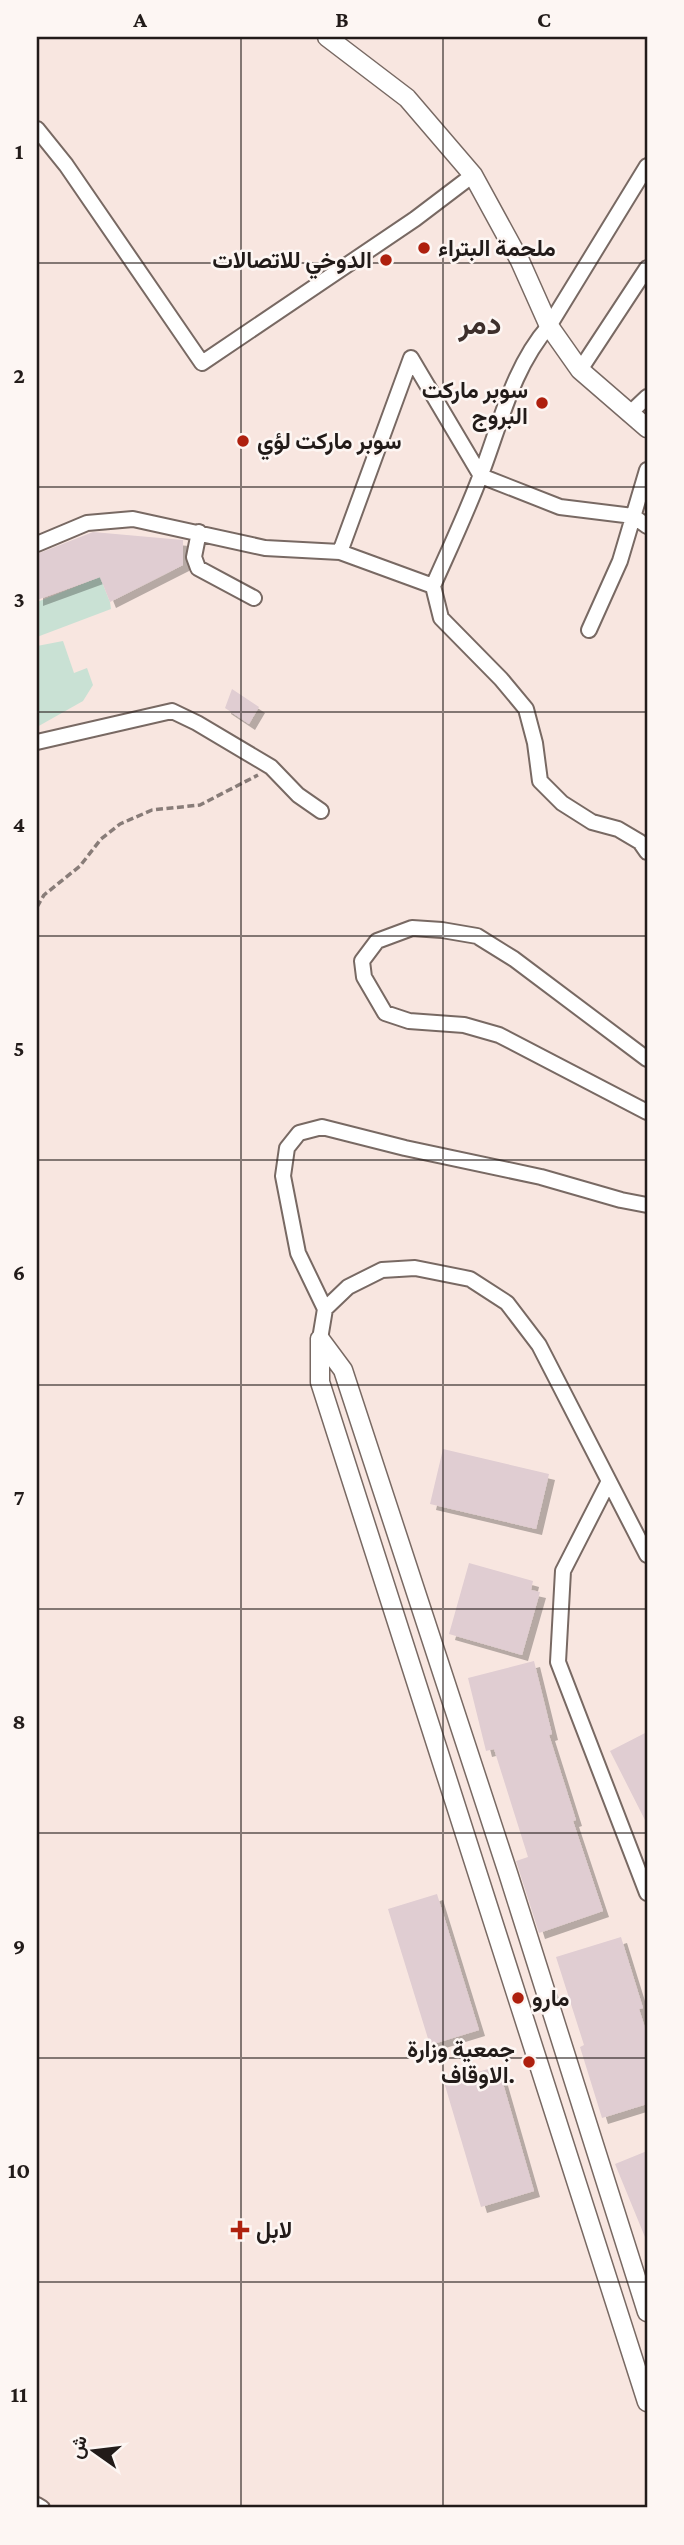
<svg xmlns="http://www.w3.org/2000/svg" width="684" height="2545" font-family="'Crimson Pro',Vazirmatn,serif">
<defs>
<filter id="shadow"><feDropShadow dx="6" dy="6" stdDeviation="0" flood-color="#0004"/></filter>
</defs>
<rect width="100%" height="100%" fill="#f8e6e0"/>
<path fill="#c9e1d4" d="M100,577L110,602L111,609L37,637V602Z
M63,641L74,673L87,668L93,685L83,701L37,727V646Z"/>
<path fill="#e0cdd2" filter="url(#shadow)" d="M93,532L183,540V565L110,602L100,577L37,600V554Z
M232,689L259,707L249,724L225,708Z
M443,1449L549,1474L536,1529L430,1504Z
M469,1563L533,1581L531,1590L540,1592L522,1655L449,1634Z
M534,1661L552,1734L549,1735L576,1820L573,1821L603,1911L539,1933L516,1861L528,1857L494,1749L486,1751L468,1678Z
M647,1732V1824L610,1751Z
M437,1894L479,2030L430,2045L388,1909Z
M621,1937L643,2008L639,2009L647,2034V2104L602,2118L580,2047L584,2045L556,1957Z
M498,2066L534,2191L481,2207L444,2082Z
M647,2151V2242L615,2164Z"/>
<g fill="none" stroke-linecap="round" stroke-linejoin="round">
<g stroke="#786963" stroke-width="18">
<path id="minor" d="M37,129L66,165L202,363L415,219L473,175
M580,370L647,268
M629,414L647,397
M199,532L194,557L198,568L254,598
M37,544L87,523L133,519L265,548L340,552L433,586L441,618L501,679L526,709L535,743L540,781L562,803L592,822L618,829L640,842L647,852
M340,552L411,358L481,476L560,507L633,516L647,526
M433,586C449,550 466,514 480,477C500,426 512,368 549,326L647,166
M589,630L620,561L647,470
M37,742L172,711L197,723L271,767L298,795L321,811
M647,1059L514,959L477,936L442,930L412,928L377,941L362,961L364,977L385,1013L409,1021L464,1025L499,1035L647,1112
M325,1309L348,1287L382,1270L415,1268L470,1279L507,1303L539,1345L647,1555
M320,1339L325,1309L298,1253L283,1176L287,1148L299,1133L322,1127L405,1148L541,1177L621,1200L647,1205
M608,1483L563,1571L558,1662L647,1893
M37,2505L42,2508"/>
</g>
<g stroke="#786963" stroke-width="21">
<path id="tertiary" d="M327,37L407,98L473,175L520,261L549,326L580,370L647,428
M320,1339V1382L647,2402
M320,1339L343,1370L508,1873L647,2312"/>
</g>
<path stroke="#887c78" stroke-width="3.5" stroke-dasharray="7 3.5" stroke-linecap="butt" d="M37,907L44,895L80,866L101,839L120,824L152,810L200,805L258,775"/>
<use href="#minor" stroke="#fff" stroke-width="14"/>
<use href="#tertiary" stroke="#fff" stroke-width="18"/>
</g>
<path fill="none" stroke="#221b19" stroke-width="2" stroke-opacity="0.55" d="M241,37V2508M443,37V2508M37,263H647M37,487H647M37,712H647M37,936H647M37,1160H647M37,1385H647M37,1609H647M37,1833H647M37,2058H647M37,2282H647"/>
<g fill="#ae200e" stroke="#fdf6f3" stroke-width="2.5">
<circle cx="424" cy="248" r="7"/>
<circle cx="386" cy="260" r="7"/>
<circle cx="542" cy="403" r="7"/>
<circle cx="243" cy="441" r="7"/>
<circle cx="518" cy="1998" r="7"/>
<circle cx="529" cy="2062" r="7"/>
<path d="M236.5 2219.5h7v7h7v7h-7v7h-7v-7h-7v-7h7z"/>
</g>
<g text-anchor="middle" stroke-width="5" stroke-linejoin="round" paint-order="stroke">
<g font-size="23" font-weight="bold" fill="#221b19" stroke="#fdf6f3" text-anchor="start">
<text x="438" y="256">ملحمة البتراء</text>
<text x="372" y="268" text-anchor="end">الدوخي للاتصالات</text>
<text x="528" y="398" text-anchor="end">سوبر ماركت<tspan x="528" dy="26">البروج</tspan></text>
<text x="257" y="449">سوبر ماركت لؤي</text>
<text x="532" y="2006">مارو</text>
<text x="515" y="2057" text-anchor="end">جمعية وزارة<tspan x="515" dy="26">الاوقاف.</tspan></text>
<text x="256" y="2238">لابل</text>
</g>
<g font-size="30" font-weight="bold" fill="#3d2f2b" stroke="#fdf6f3">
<text x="480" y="334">دمر</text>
</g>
</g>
<rect width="684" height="2545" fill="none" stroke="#fdf6f3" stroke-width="77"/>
<g transform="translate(94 2451) rotate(284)" stroke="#fdf6f3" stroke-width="5" paint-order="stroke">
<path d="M0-5L12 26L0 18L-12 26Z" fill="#221b19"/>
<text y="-10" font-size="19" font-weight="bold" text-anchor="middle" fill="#221b19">ش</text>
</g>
<rect x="38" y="38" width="608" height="2468" fill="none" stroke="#221b19" stroke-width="2.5"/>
<g font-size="23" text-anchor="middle" font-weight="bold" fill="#221b19">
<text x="140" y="27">A</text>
<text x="342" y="27">B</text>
<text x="544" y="27">C</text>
<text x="19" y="159">1</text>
<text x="19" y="383">2</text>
<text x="19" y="607">3</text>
<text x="19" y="832">4</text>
<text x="19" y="1056">5</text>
<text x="19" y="1280">6</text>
<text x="19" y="1505">7</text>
<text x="19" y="1729">8</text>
<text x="19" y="1954">9</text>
<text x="19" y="2178">10</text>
<text x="19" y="2402">11</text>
</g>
</svg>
